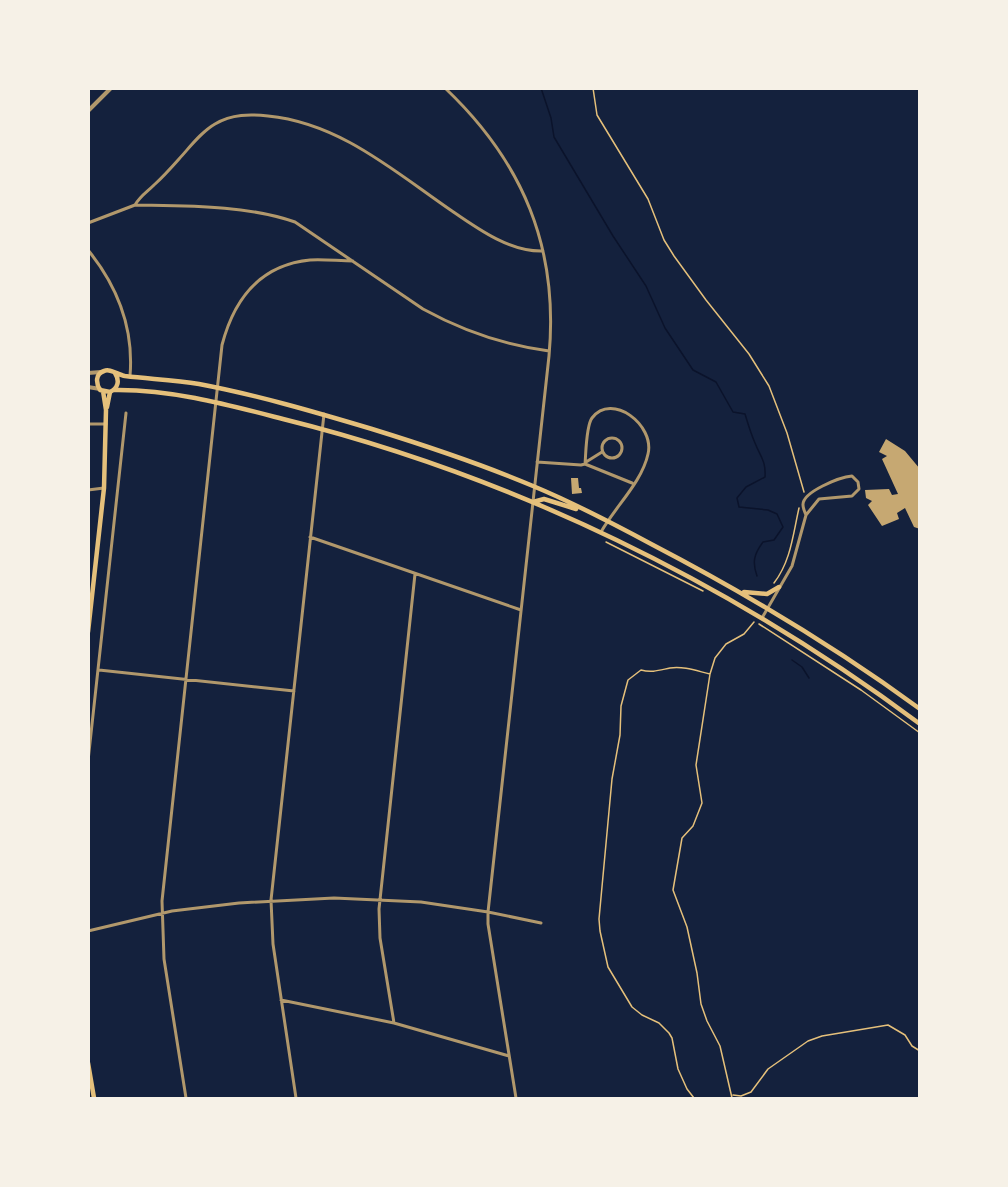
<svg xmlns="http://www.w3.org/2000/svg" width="1008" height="1187" font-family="Inter,sans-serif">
<rect width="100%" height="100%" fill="#14213d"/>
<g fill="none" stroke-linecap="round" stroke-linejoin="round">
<path stroke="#0b132b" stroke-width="1.5" d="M541,88L551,118L554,137L613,236L646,286L665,328L693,370L716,382L733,412L745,414C748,424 751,434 755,443C761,458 766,461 765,477L746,487L737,498L739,507L768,510L777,514L783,527L774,540L763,542C754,554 752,562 757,576
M792,660L802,667L809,678"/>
</g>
<path fill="#c6a872" d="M886,439L905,451L920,469V529L914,527L905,508L897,513L899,519L882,526L868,505L872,501L866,498L865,490L889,489L892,495L898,494L882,459L887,456L879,452Z
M571,478H578L579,488H581L582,493L572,494Z"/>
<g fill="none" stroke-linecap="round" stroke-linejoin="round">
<path stroke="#e5c07b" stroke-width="1.5" d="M593,88L597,115L648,199L664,240L674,256L706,300L749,354L769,386L787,433L804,492
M606,542L703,591
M774,583C791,561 793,534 799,508
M759,624L861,690L920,733
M733,1095L741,1096L751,1092L768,1069L808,1041L822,1036L888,1025L905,1035L912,1046L920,1051
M694,1098L687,1089L678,1069L672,1038L669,1033L659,1023L642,1015L632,1007L608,967L600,931L599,919L612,779L620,735L621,706L628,680L641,670C652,673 660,670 670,668C684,666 697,671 710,674
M732,1098L720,1046L707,1021L701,1004L697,973L687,927L673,890L682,838L693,826L702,803L696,765L710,674L715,658L726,644L744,634L754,622"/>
<path stroke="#b1986c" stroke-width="3" d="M445,88C523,162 559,248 549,356L488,912V924L516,1098
M135,205C187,206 246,205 295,222L423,309C463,331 504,345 549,351
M88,223L135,205C140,196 147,192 154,185C163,177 171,168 179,159C190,147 201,132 215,124C232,114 250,114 268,116C340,123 395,172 452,211C478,229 510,252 543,251
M88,250C118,287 134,328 130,376
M88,424H106
M602 448a10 10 0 1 1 20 0a10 10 0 1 1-20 0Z
M537,462L581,465L585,464L632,483
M586,462L602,452
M585,464C586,453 586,426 592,418C612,392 655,425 648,454C642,482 615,507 601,532
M88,490L104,488
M310,537L521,610
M762,618L792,566L806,515L819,499L852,496L859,489L858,482L852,476C840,477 802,492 803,505C803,509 805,512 806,515
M99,670L294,691
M88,761L126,413
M88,931L172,911L239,903L334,898L421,902L488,912L541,923
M281,1000L394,1023L509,1056
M394,1023L380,938L379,909L415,574
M186,1098L164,959L162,901L222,345C234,299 260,265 310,260C324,259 339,261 353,261
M296,1098L273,944L271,900L324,414"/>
<path stroke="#b1986c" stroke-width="4" d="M88,111L111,88
M88,373L101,372
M88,387L100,389"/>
<path stroke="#e5c07b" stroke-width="4.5" d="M115,373C120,381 118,388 110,392L100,390C96,383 95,374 104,371C110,368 118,375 125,376C150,379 174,380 199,384C257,395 315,412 372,429C427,446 481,464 533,486C574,503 614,524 653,545C747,594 834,646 920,709
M114,390C171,389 229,405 283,419C513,476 730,583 920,724
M107,407L110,392
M533,502L544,499L576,509
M744,592L767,594L779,587
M88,632L104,488L106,410L103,391
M88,1063L94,1098"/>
</g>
<rect width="1008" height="1187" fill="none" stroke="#f6f1e7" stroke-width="180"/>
</svg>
